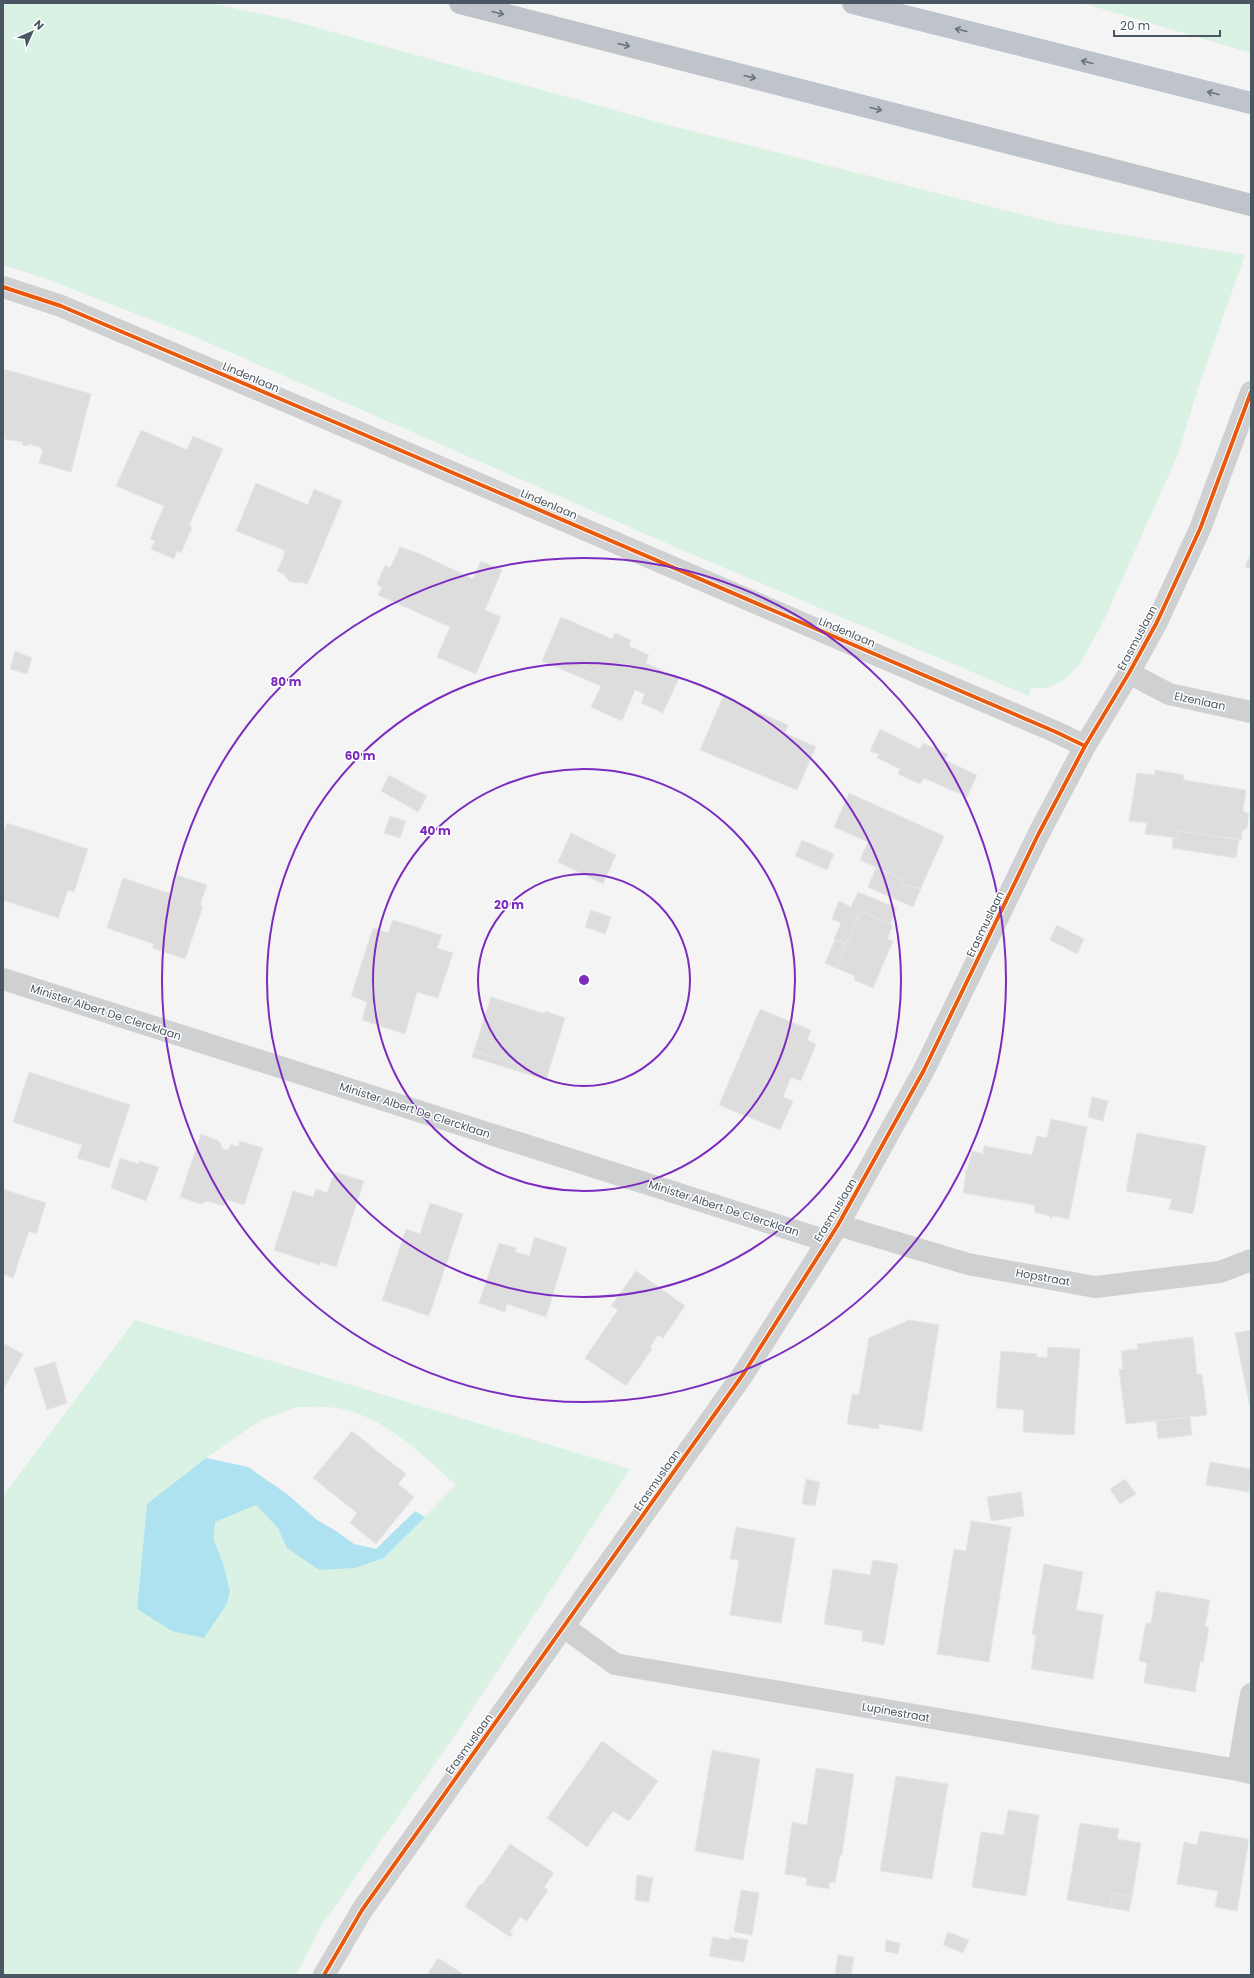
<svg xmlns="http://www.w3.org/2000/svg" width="1254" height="1978" font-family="Poppins,sans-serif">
<rect width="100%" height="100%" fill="#f4f4f4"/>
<path fill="#d9f2e3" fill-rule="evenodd" d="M3,3H210L286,19L668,125L1060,224L1245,255L1198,388L1178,454L1104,620L1080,664L1065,679L1048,688H1031L1029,696L689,553L193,336L41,277L3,265Z
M1082,3H1251V53Z
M135,1320L630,1469L456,1734L321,1926L296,1975H3V1496ZM297,1407C310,1407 324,1406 337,1408C385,1416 421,1454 456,1485L384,1558L355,1568L319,1570L287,1548L279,1528L256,1505L215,1522L214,1540L223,1563L137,1609L147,1504L206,1458L261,1420Z"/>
<path fill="#aee2f0" d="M206,1458L248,1467L287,1494L317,1520L336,1531L354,1544L376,1549L415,1511L425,1517L384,1558L355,1568L319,1570L287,1548L278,1528L256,1505L215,1522L214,1540L223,1563L230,1592L226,1605L204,1638L172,1631L137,1609L147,1504Z"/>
<path fill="#ddddde" stroke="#e5e6e7" d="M4,369L91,394L71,472L39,463L43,450L40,449L41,447L28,444V446L22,445L23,442L4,439Z
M141,430L187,450L193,436L223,449L189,525L192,527L181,553L177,551L174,559L151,549L155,541L150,539L164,506L116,486Z
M256,483L308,505L314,489L342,501L307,585L303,582L297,583L289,581L284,574L277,571L284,556V550L236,531Z
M400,547L420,554L473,579L481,561L502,570L485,610L501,617L476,674L437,657L450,627L378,595L382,588L377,584L385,565L390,568Z
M1251,553V569L1245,567Z
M561,617L612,639L615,633L631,640L629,646L649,655L646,663L679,678L663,713L641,703L645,694L635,690L622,721L591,707L601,686L542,661Z
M15,651L32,658L27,674L10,669Z
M723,697L788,725L785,733L816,747L797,790L700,750Z
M880,729L920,749L923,743L948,754L945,760L977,775L967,797L924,778L920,784L898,774L900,769L877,758L879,754L870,751Z
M1155,770L1184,775L1183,780L1246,790L1243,811L1249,814L1247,828L1242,831L1241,840L1179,831L1178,838L1145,834L1147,823L1129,821L1137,773L1154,775Z
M389,775L427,796L418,812L381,791Z
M849,793L944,836L921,888H916L903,884L902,879L860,860L868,842L834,827Z
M390,816L406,821L400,838L384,833Z
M7,823L88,849L74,892L68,890L58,918L3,900V835Z
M1179,831L1239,839L1236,858L1172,848L1173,838H1178Z
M571,833L616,855L603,884L558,862Z
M802,840L834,854L827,870L795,856Z
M876,868L902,879L903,884L916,888H921L913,907L868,887Z
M177,875L207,885L200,905L203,906L185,959L152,948L154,944L107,928L123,878L171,894Z
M858,892L897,908L890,924L860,911L846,944L834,939L841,923L832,919L839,901L851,907Z
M591,910L611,917L605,934L585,927Z
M860,911L893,925L887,939L893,941L873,988L854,980L855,976L836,968Z
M393,920L442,935L437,948L453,953L438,998L417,992L405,1034L362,1020L367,1002L351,996L373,928L388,933Z
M1057,925L1084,939L1077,954L1050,940Z
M835,940L846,945L836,968L825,963Z
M491,997L545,1014V1011L565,1018L546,1080L517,1071L519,1065L507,1061L504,1055L497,1058L474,1051Z
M760,1009L811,1030L807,1040L816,1044L801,1081L791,1077L783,1097L793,1101L780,1130L719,1105Z
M474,1051L497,1058L504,1055L507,1061L519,1065L517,1071L472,1057Z
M29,1072L130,1105L109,1168L77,1158L82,1145L13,1122Z
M1092,1097L1108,1101L1103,1121L1088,1117Z
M1051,1119L1087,1127L1069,1219L1052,1216V1218H1050V1216L1034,1212L1035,1205L963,1193L966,1174L965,1170H967L972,1151L983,1154L984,1146L1032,1155L1037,1136L1047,1138Z
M1137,1133L1206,1146L1193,1214L1169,1209L1172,1199L1126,1191Z
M201,1134L219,1141L223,1149L228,1150L231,1144L238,1147L240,1141L263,1148L244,1205L227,1200L224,1206L208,1201L201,1204L180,1197Z
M120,1158L138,1164L139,1161L159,1167L146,1201L111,1188Z
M335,1172L364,1181L336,1267L321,1262L319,1265L274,1250L293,1191L313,1197L316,1189L327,1193Z
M3,1189L46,1203L36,1234L29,1231L13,1278L3,1274Z
M430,1203L463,1214L429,1316L382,1300L406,1229L420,1234Z
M535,1237L567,1248L546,1317L507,1304L505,1312L479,1303L499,1243L516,1248L515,1252L529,1256Z
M636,1271L685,1306L663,1338L658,1335L650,1347L652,1349L626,1386L585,1358L618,1310L611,1306Z
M909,1320L939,1325L922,1431L879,1424V1429L847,1424L852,1394L859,1395L869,1338Z
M1251,1330V1406L1250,1407L1235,1333Z
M1193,1337L1197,1375L1202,1374L1207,1415L1126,1424L1119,1370L1123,1369L1121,1351L1138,1349L1137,1344Z
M3,1343L23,1354L3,1390Z
M1048,1347L1080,1349L1074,1435L1023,1432L1024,1410L996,1408L1001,1351L1037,1354L1036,1357L1047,1358Z
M55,1362L67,1403L47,1410L34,1368Z
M1190,1417L1192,1435L1158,1439L1156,1421Z
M352,1431L406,1474L398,1484L414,1497L376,1544L350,1523L357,1513L313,1478Z
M1210,1462L1251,1469L1249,1492L1206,1485Z
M806,1479L820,1482L815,1506L802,1504Z
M1125,1479L1136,1494L1120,1504L1110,1489Z
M1021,1492L1024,1516L991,1521L987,1497Z
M971,1521L1011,1527L989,1662L937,1654L954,1549L966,1551Z
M736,1527L795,1538L781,1623L730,1615L739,1560L730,1559Z
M873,1560L898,1564L884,1645L862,1641L863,1631L824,1624L833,1569L870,1575Z
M1044,1564L1083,1572L1076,1610L1103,1615L1093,1679L1031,1669L1036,1635H1032Z
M1156,1591L1210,1600L1205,1627H1209L1203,1662L1200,1661L1195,1692L1144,1683L1147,1663L1139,1661L1146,1623H1151Z
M602,1741L658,1781L629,1821L613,1811L587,1847L547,1818Z
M712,1750L760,1759L743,1860L695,1851Z
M816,1768L854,1774L842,1855H840L835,1883L830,1882L829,1889L806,1885L807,1878L785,1874L792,1822L807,1825Z
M896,1776L948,1784L932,1879L880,1871Z
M1008,1810L1039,1815L1026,1896L972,1887L981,1832L1004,1835Z
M1080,1823L1119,1829L1117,1839L1141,1843L1132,1897L1112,1893L1110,1908L1067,1900Z
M1200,1831L1249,1839L1237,1911L1215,1907L1218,1891L1177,1884L1184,1842L1197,1845Z
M510,1844L554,1873L544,1887L548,1890L527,1921L520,1917L510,1932L513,1934L510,1937L465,1906L480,1884L482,1885Z
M637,1875L653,1878L649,1902L635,1900Z
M741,1890L759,1893L752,1935L734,1932Z
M1112,1893L1132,1897L1129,1911L1110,1908Z
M948,1932L969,1940L963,1953L943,1945Z
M713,1937L729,1940L730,1937L748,1940L744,1962L709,1956Z
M886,1940L900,1943L898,1954L885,1951Z
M838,1955L854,1957L851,1975L835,1974Z
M438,1958L465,1975H427Z"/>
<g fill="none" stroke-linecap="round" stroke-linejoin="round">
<path stroke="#ced0d2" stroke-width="22" d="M3,287L61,306L344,426L1056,732L1085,746
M1129,673L1169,694L1251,712
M3,979L827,1241
M838,1225L968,1264L1095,1287L1220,1272L1251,1260
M564,1627L615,1664L1238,1770L1251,1768
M1251,1694L1238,1770L1251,1773
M324,1975L362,1910L744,1373L838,1225L924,1070L1038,835L1085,746L1129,673L1157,622L1200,529L1251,392"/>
<path stroke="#bec4c9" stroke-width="22" d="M460,3L1251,205
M853,3L1251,103"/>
<g stroke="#fff" stroke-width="6">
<path id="cycleway" d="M3,287L61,306L344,426L1056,732L1085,746
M324,1975L362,1910L744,1373L838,1225L924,1070L1038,835L1085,746L1129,673L1157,622L1200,529L1251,392"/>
</g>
<use href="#cycleway" stroke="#e8590c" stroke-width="4"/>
</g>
<defs><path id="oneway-shaft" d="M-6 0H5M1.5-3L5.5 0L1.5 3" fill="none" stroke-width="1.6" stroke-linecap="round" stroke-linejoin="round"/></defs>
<g stroke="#67727b">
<use href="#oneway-shaft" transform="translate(498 13) rotate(14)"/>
<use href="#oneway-shaft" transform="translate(961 30) rotate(-166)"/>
<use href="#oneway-shaft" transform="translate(624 45) rotate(14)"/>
<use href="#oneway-shaft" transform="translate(1087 62) rotate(-166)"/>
<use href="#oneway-shaft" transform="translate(750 77) rotate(14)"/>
<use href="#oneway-shaft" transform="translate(1213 93) rotate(-166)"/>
<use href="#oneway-shaft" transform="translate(876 109) rotate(14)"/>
</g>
<g fill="none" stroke="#7b2cbf" stroke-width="2">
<circle cx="584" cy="980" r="106"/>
<circle cx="584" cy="980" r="211"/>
<circle cx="584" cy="980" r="317"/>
<circle cx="584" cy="980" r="422"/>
</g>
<g text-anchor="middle" stroke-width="3" stroke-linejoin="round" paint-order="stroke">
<g font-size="11" fill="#4a5661" stroke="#fff">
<text transform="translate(251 377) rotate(23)" y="4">Lindenlaan</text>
<text transform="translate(549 504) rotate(23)" y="4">Lindenlaan</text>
<text transform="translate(847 632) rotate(23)" y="4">Lindenlaan</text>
<text transform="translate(1137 638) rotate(-62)" y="4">Erasmuslaan</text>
<text transform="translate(1200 701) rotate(12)" y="4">Elzenlaan</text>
<text transform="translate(985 924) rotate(-64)" y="4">Erasmuslaan</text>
<text transform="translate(106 1012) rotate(18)" y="4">Minister Albert De Clercklaan</text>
<text transform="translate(415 1110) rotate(18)" y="4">Minister Albert De Clercklaan</text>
<text transform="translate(724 1208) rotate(18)" y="4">Minister Albert De Clercklaan</text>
<text transform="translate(835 1210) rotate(-59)" y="4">Erasmuslaan</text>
<text transform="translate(1043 1277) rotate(10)" y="4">Hopstraat</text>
<text transform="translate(657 1480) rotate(-55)" y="4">Erasmuslaan</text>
<text transform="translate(896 1712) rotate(10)" y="4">Lupinestraat</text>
<text transform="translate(469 1744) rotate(-54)" y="4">Erasmuslaan</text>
</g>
</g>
<circle cx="584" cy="980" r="6" fill="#7b2cbf" stroke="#fff" stroke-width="2"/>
<g font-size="12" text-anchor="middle" font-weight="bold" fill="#7b2cbf" stroke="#fff" stroke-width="3" stroke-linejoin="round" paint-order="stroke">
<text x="286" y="686">80 m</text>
<text x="360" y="760">60 m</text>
<text x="435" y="835">40 m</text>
<text x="509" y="909">20 m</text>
</g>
<rect width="1254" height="1978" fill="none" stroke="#4a5661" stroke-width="8"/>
<g transform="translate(32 32) rotate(45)" stroke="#ffffff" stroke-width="3" paint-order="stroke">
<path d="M0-3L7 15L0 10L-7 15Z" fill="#4a5661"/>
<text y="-6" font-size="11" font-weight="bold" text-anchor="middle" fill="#4a5661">N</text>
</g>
<path d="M1114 30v6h106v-6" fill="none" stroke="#4a5661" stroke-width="2"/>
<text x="1120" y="30" font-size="12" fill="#4a5661" stroke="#ffffff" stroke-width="3" paint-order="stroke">20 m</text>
</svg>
